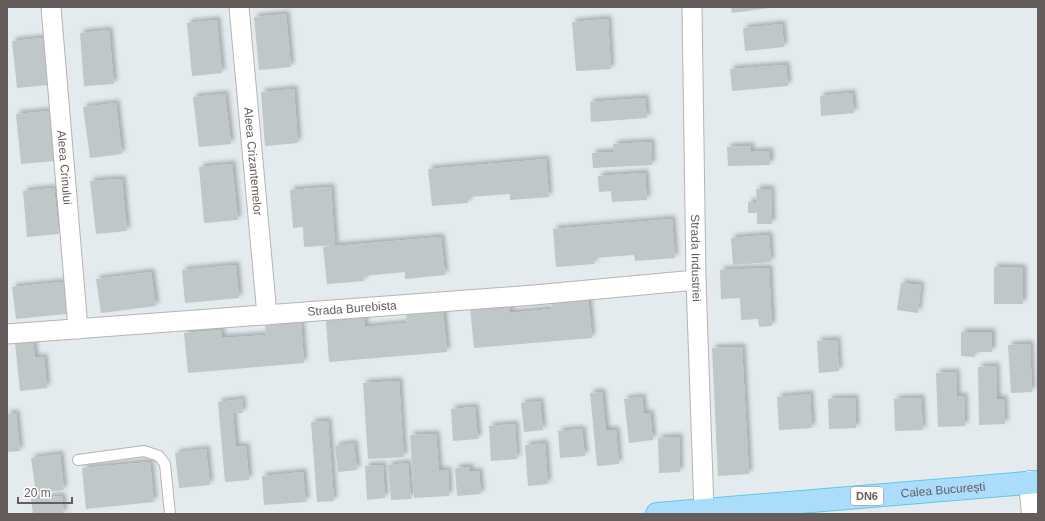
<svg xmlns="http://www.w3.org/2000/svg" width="1045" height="521" font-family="Helvetica,sans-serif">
<defs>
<filter id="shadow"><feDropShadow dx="3.5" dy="-3.5" stdDeviation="2" flood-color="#0004"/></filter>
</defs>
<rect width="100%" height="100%" fill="#e4ebee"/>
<path fill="#c0c7c9" filter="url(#shadow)" d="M731,7H768V8L732,13Z
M286,14L291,67L259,70L254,17Z
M608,19L611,69L576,71L572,22Z
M217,20L222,73L192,76L187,23Z
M782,24L784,47L745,51L743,28Z
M109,30L114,84L84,86L80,33Z
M43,38L48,85L17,88L12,41Z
M786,65L788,86L732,91L730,69Z
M294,89L298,143L265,146L261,92Z
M852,93L854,113L821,116L820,96Z
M225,94L231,144L199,147L193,97Z
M645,98L647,118L591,122L590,102Z
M116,103L122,154L90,158L83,107Z
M49,111L54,161L21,164L16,114Z
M651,142L652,165L593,168L592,153L614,152L613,144Z
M751,146V152L770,151V165L728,166L727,147Z
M546,159L549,197L510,200V194L468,197V203L432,206L428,169Z
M232,164L238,220L204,223L199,167Z
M645,173L647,200L612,202L611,191L599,192L598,176Z
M122,179L127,231L96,234L90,181Z
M331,187L335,245L304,247L303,227L293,228L290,190Z
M54,188L59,234L27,237L23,191Z
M756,189H771L772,224H757V213H748V202H757Z
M672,219L675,258L635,261L634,255L594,258V264L556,267L553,229Z
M769,235L771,262L733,265L731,238Z
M441,237L445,275L405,279V272L363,276L364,281L327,284L323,247Z
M236,265L239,298L185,303L182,270Z
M994,267L1023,268V304H994Z
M769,268L772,326L759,327L758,319L741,320L740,298L721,299L720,270Z
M151,272L156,306L101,313L96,279Z
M63,282L66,314L16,319L12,287Z
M901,283L921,285L918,313L897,310Z
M588,296L592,338L474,348L470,307L509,304L510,313L552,309L551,299Z
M443,310L447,352L329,362L326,321L364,318L365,327L407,323L406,313Z
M301,322L304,363L188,373L184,333L221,330L222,338L266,335L265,325Z
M961,332H992V352H975V357L961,356Z
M837,340L839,371L819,373L817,341Z
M33,341L35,358L44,357L47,388L20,391L15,343Z
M1030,344L1032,392L1011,393L1008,345Z
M742,347L749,474L718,476L712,348Z
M996,366L997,399H1004L1005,424L979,425L978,367Z
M956,372L957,397L964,396L965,426L938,427L936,373Z
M399,381L404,457L368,459L363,383Z
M602,392L606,430H616L619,464L597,466L590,393Z
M810,394L812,428L779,430L777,397Z
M642,397L644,414L650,413L653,440L629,443L624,399Z
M855,398L856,428L829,429L828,399Z
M921,398L923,430L895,431L894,399Z
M242,399L243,413H233L236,447L246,446L249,480L225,482L218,402Z
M540,401L543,430L524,432L521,403Z
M475,407L478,439L453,441L451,409Z
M16,413L20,451L7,452V414Z
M328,421L334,501L317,502L311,422Z
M515,424L517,459L491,461L489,426Z
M582,429L585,456L560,458L558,431Z
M436,434L439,471L448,470L449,496L414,498L410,435Z
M679,437L680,472L659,473L658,438Z
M354,443L357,470L338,472L335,446Z
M545,443L548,484L528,486L525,445Z
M206,449L210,485L179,488L175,453Z
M60,454L64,490L36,493L31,458Z
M150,462L154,502L86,509L82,468Z
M408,463L411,499L391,500L388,465Z
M383,465L385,498L367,500L365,466Z
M470,467V472L479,471L481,494L457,496L455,468Z
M303,472L306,502L264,505L262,476Z
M62,496L64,514H33L31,499Z"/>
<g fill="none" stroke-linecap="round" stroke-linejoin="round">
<g stroke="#b8b3b1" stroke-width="12">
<path id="service" d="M78,460L144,451L159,456L165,464L170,514"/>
</g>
<g stroke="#b8b3b1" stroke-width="21">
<g id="minor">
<path id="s1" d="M51,7L78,329"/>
<path id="s2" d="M239,7L267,315"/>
<path id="s3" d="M692,7L696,280L704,510"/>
<path id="s4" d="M7,334L534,295L696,280"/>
</g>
</g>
<g stroke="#b8b2b1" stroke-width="24">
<path id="secondary" d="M1030,482L1033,514"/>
</g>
<g stroke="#61c5ea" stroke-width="24">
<g id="primary">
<path id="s5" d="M657,514L1038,482"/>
</g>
</g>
<use href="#service" stroke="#fff" stroke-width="10"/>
<use href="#minor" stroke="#fff" stroke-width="19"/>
<use href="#secondary" stroke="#fff" stroke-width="22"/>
<use href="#primary" stroke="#acdcfb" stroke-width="22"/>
</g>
<g text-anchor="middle" stroke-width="4" stroke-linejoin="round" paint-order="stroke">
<rect fill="#fff" stroke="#928e8d" stroke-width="1" x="851" y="487" width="32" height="18" rx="3"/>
<g font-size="11" font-weight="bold" fill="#645d5c">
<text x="867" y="500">DN6</text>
</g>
<g font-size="12" fill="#645d5c" stroke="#fff">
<text dy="4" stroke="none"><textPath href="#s2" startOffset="155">Aleea Crizantemelor</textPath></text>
<text dy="4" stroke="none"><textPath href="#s1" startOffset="161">Aleea Crinului</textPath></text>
<text dy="4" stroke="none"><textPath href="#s3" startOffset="251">Strada Industriei</textPath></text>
<text dy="4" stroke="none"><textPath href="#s4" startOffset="346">Strada Burebista</textPath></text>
<text dy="4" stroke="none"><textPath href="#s5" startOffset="287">Calea București</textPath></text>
</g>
</g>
<rect width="1045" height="521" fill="none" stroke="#645d5c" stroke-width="16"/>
<path d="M18 497v6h54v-6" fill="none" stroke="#645d5c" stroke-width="2"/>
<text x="24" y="497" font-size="12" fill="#645d5c" stroke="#ffffff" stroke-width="3" paint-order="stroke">20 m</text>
</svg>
